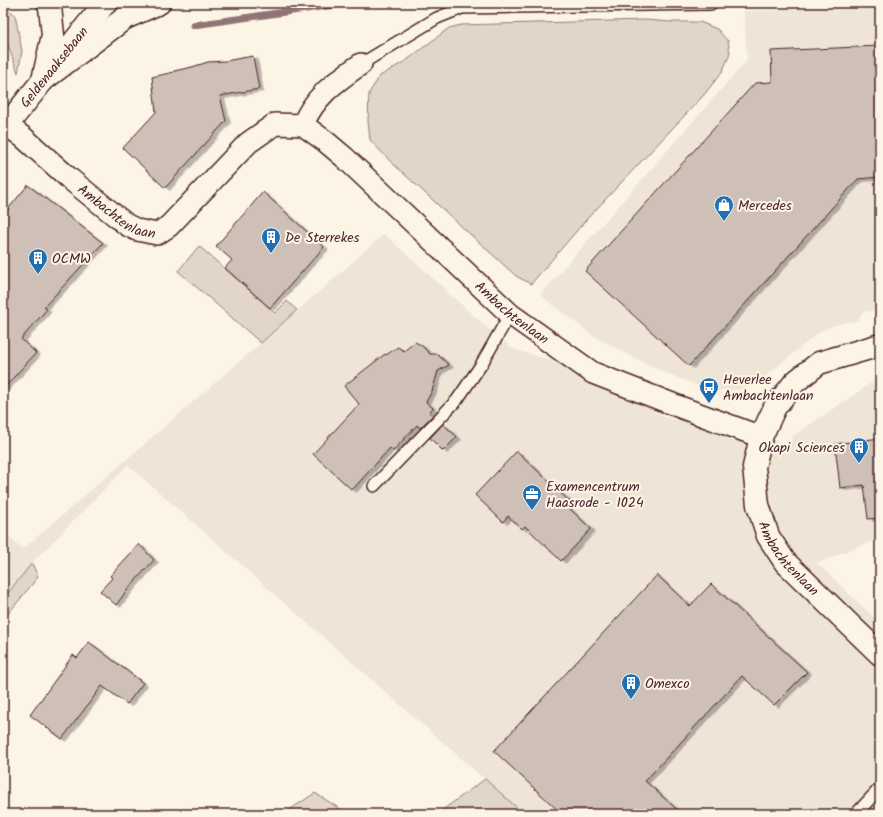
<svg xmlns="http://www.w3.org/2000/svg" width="883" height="817" font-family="Kalam,sans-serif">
<defs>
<filter id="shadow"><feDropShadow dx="4.5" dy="2.5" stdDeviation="0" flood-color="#0004"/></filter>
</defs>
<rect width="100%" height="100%" fill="#fcf5e5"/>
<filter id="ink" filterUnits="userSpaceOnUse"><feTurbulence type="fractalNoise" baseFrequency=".025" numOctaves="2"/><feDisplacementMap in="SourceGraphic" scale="8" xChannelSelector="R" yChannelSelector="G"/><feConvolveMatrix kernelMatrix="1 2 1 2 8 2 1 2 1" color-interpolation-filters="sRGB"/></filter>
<g filter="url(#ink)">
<path fill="#eee5d7" d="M880,6V310L862,312L858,321L842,323L827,328L817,334L756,384L741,390H718L760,437L790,444L793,436L880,377V538L817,563L880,623V814H524L128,465L32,563L3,599V532L23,549L261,343L384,234L482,323L513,349L593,373L664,417L760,436L716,390L699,386L668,374L634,358L593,336L540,295L747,60L744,11Z"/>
<path fill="#e2d5ca" stroke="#967a7a" d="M3,3L15,15L22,51L18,73L3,32Z
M646,20L671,22H700L717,29L728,41L730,54L722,72L703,96L586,220L531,284L516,276L391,162L370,140L368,121L369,93L380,76L407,60L449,28L461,25Z
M199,246L275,313L287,301L297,310L261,343L178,271Z
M32,563L38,577L3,620V599Z
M485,779L524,814H437Z
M315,793L348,814H283Z"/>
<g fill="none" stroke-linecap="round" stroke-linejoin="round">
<path stroke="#917474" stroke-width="7" d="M194,25L348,3"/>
</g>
<path fill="#cfc0b7" stroke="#4a1f2b" filter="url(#shadow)" d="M879,46L880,177L858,179L689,366L585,271L755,83L772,82L771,51Z
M253,56L259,89L220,96L226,121L165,188L123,148L156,112L152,77L174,72V71L192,67L208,62L225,61Z
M28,185L103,243L44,307L47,309L21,339L36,353L3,389V215Z
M263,192L324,247L270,308L225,268L232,260L216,246Z
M415,342L421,345L430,354H437L449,365L438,371L432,391L426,402L433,408L429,412L433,415L420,428L417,425L393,451L390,448L352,490L313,454L359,404L344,386L385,354L386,355L398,347L404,351Z
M443,424L457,437L443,451L430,438Z
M880,438V518L868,519L864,485L840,488L835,444Z
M517,451L570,502L567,506L591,529L561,561L525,526L522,529L508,516L503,522L475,495Z
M139,544L154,560L128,589L116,605L100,591L112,578L110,576Z
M657,575L690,606L711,584L807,672L774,705L742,676L645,781L682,814H562L494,751Z
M89,642L143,683L127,704L102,686L62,739L30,715L73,655L77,658Z"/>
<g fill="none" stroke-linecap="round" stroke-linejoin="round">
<g stroke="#4a1f2b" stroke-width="14">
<path id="lane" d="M361,64L437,18L462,8L711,4
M374,486L457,400L481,365L510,314
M856,814L880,788"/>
</g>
<g stroke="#4a1f2b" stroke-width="24">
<g id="street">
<path id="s1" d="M7,125L24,138L70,179L127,225L137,230L157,234L169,226L248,143L275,124L303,125L325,141L344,157L510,314L593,373L680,407L761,437"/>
<path d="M303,125C314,96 337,81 361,64"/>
</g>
</g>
<g stroke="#4a1f2b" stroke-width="25">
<g id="secondary">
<path id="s2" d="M3,130L105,3"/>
<path id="s3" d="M880,345L819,363L795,382L775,407L761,437L754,467L758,505L768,536L785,562L880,654"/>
</g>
</g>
<g stroke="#4a1f2b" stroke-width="25">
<path id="highway" d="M43,80L125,18L159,3
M43,80L53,35L50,7L48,3"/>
</g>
<use href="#lane" stroke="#fcf5e5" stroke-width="11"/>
<use href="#street" stroke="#fcf5e5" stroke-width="21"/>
<use href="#secondary" stroke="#fcf5e5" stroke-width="22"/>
<use href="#highway" stroke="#fcf5e5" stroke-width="22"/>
</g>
</g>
<defs>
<g id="shop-pin" transform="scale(1)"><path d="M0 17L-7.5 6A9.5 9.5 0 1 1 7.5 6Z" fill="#1f6fb2" stroke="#fcf5e5"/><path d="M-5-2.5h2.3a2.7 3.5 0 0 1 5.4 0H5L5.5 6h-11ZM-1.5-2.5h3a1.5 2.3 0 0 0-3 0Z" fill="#fff"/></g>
<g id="building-pin" transform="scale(1)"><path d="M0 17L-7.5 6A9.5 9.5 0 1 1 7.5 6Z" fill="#1f6fb2" stroke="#fcf5e5"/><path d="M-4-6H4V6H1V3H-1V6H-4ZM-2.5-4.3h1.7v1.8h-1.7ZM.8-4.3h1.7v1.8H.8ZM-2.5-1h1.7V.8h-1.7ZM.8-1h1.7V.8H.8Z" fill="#fff"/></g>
<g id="bus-pin" transform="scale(1)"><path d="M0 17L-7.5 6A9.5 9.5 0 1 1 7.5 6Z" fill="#1f6fb2" stroke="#fcf5e5"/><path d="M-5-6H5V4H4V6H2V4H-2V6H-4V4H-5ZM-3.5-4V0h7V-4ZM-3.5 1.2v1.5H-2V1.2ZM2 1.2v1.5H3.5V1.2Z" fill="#fff"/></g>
<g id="office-pin" transform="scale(1)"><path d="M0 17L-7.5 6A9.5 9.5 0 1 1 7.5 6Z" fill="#1f6fb2" stroke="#fcf5e5"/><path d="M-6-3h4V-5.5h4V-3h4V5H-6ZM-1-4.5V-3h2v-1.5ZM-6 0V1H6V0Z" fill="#fff"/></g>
</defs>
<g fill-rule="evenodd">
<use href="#shop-pin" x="724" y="205"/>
<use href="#building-pin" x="271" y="237"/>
<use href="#building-pin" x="38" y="258"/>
<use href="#bus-pin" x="709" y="387"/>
<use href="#building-pin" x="859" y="447"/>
<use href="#office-pin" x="532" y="494"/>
<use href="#building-pin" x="631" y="683"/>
</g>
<g text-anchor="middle" stroke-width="4" stroke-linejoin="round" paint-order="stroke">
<g font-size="14" fill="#4a1f2b" stroke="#fcf5e5">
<text dy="5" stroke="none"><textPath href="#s2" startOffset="81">Geldenaaksebaan</textPath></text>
<text dy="5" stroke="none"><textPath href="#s1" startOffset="141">Ambachtenlaan</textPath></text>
<text dy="5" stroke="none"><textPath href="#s1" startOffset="659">Ambachtenlaan</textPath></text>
<text dy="5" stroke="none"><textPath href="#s3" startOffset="291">Ambachtenlaan</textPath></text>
</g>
<g font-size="14" fill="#4a1f2b" stroke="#fcf5e5" text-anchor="start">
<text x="738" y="210">Mercedes</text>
<text x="285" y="242">De Sterrekes</text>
<text x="52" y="263">OCMW</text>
<text x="723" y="384">Heverlee<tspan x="723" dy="16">Ambachtenlaan</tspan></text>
<text x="845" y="452" text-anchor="end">Okapi Sciences</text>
<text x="546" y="491">Examencentrum<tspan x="546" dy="16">Haasrode - 1024</tspan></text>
<text x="645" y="688">Omexco</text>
</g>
</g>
<rect width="883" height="817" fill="none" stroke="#fcf5e5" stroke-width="16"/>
<rect x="8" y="8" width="867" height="801" fill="none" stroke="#4a1f2b" stroke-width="1.5" filter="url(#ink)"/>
</svg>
